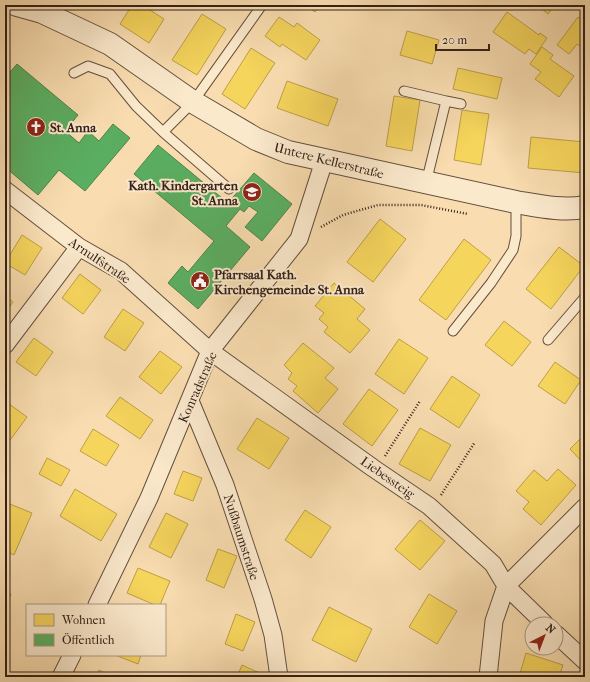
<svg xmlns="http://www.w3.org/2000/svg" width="590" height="682" font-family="'IM FELL French Canon',serif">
<rect width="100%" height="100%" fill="#f9ddb0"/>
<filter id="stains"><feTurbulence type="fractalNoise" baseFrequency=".005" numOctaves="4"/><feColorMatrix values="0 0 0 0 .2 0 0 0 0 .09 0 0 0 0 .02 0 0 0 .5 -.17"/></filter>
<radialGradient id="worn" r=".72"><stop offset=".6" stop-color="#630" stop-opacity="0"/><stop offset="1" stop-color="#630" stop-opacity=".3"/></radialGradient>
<path fill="#f6d55c" stroke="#bc9f48" d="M132,5H142L164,19L149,43L120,24Z
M305,5H320L315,12Z
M537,5H555L548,14Z
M507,12L539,35L540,33L547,38L536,54L529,49L525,54L493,32Z
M202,14L226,29L197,75L172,60Z
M279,17L294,27L297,23L320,40L306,60L282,44L280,47L265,36Z
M578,17L585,23V51L577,44L569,54L557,45Z
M407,31L439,40L432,64L400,55Z
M542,47L553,55L550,59L574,76L559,97L535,79L541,72L530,64Z
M251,48L275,63L245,109L222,94Z
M458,68L502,78L497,99L453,89Z
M287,81L338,99L328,126L277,108Z
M394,96L420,100L412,151L386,146Z
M462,110L489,114L481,165L454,160Z
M531,137L585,142V173L528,168Z
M380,219L406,239L373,282L347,262Z
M22,235L42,248L25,275L5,263Z
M464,239L491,260L446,320L419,300Z
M559,247L584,266L551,309L526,289Z
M80,274L101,290L83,314L62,298Z
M334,283L365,309L357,319L370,330L350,353L324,332L328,327L319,319L324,313L315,306Z
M5,296L13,302L5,313Z
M123,309L144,323L125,351L104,337Z
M504,321L531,342L512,366L485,345Z
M34,338L53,352L36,376L16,362Z
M399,339L428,358L404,394L375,374Z
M303,343L334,368L325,378L338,389L318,413L293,391L297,386L288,379L292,373L284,365Z
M160,351L182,367L161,394L139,377Z
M555,362L581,380L565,404L538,386Z
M452,376L480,395L459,428L430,409Z
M369,389L398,410L372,446L343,424Z
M120,397L153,420L140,439L106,416Z
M5,401L27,417L8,443L5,441Z
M257,418L289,438L269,469L237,449Z
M420,428L451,445L430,481L399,464Z
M93,429L119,445L106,466L80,451Z
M585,434V465L570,449Z
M47,458L70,470L61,486L39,474Z
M558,469L576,485L541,525L523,509L529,502L516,491L534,470L547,481Z
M183,471L202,478L193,501L174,494Z
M75,489L117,514L101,541L60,516Z
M5,502L32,513L14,555L5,551Z
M305,510L331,527L311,558L285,540Z
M166,513L188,524L171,558L149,547Z
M420,520L445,541L420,570L395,549Z
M218,549L237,556L224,588L206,580Z
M138,568L170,581L160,605H155L127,593Z
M5,592L11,594L5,607Z
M429,594L457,611L437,644L409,627Z
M329,607L372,629L356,662L312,640Z
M236,614L255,622L243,651L225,644Z
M526,653L563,665L559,677H519Z
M115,655H141L138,664Z
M242,665L266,676L265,677H237Z
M99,670L112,677H95Z
M5,672L16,677H5Z
M440,673L446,677H438Z"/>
<path fill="#5aae61" stroke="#4e834b" d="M17,64L78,115L65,131L79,143L88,131L99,141L113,124L130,138L85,191L59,170L38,195L5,167V101L8,97L5,94V78Z
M158,145L228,203L254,173L292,204L262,241L245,227L258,212L249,206L244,212L240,209L226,226L250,247L198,309L168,283L182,266L188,272L214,241L134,174Z"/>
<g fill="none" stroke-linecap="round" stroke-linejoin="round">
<g stroke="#644f3e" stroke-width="11">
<path id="service" d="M74,73L88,66L110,74L136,106L163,132
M404,91L446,101
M426,183L446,101L461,104
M229,189L163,132L193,102L262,5
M453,331L491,283L513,250L516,236V202
M548,340L585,297"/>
</g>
<g stroke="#644f3e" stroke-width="19">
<path id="minor" d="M5,190L79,247L121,271L210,351L373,468L429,506L493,564L506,586L545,624
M5,345L79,247
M190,401L225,485L263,599L273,635L279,677
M97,605L149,498L210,351L299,239L324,161
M556,634L585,661
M61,677L72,655
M488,677L494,621L506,586L585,507"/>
</g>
<g stroke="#644f3e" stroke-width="24">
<path id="tertiary" d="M17,5L42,12L110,44L193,102L256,139L288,152L516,202C540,206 562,211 585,207"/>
</g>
<path stroke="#332018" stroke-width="2.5" stroke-dasharray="1 2" stroke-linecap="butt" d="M321,227L343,215L378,205H421L468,214
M385,456L420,401
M441,495L475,442"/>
<use href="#service" stroke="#fbe9cc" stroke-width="9"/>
<use href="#minor" stroke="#fbe9cc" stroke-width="17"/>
<use href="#tertiary" stroke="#fbe9cc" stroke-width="22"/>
</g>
<defs>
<g id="church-disc" transform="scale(1)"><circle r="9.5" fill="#8f2418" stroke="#fbe9cc"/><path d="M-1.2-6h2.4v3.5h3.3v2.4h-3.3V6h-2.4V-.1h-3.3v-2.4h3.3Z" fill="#fff"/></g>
<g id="school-disc" transform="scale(1)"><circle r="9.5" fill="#8f2418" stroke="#fbe9cc"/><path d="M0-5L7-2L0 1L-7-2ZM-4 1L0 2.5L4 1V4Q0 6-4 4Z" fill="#fff"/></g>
<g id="civic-disc" transform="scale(1)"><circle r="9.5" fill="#8f2418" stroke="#fbe9cc"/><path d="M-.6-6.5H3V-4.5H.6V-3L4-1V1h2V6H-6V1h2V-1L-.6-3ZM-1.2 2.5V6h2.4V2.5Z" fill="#fff"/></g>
</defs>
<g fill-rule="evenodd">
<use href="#church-disc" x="36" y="127"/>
<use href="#school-disc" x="252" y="192"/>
<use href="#civic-disc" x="200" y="281"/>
</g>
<g text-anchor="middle" stroke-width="4" stroke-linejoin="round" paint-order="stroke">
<g font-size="13" font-weight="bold" fill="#332018" stroke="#fbe9cc" text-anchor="start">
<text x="50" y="132">St. Anna</text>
<text x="238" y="190" text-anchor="end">Kath. Kindergarten<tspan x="238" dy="15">St. Anna</tspan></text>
<text x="214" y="279">Pfarrsaal Kath.<tspan x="214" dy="15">Kirchengemeinde St. Anna</tspan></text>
</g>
<g font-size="13" fill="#332018" stroke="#fbe9cc">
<text transform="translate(329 160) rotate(14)" y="5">Untere Kellerstraße</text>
<text transform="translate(100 260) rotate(34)" y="5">Arnulfstraße</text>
<text transform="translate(197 387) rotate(-66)" y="5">Konradstraße</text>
<text transform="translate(388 477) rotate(35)" y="5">Liebessteig</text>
<text transform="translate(242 537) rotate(72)" y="5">Nußbaumstraße</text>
</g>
</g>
<rect width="590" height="682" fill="none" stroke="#f9ddb0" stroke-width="20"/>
<rect x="6" y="6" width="578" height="670" fill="none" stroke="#332018" stroke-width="2"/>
<rect x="10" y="10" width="570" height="662" fill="none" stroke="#332018"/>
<rect x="26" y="604" width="140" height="52" fill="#fbe9cc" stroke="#ab9984"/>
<rect x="34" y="614" width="20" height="12" fill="#f6d55c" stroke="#ab9984"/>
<text x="62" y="624" font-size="12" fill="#332018">Wohnen</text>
<rect x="34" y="634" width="20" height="12" fill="#5aae61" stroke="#ab9984"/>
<text x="62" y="644" font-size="12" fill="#332018">Öffentlich</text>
<g transform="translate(544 636) rotate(42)"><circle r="19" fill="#fbe9cc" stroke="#ab9984"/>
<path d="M0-3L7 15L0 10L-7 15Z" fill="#8f2418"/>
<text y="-6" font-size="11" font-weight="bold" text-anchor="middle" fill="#332018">N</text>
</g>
<path d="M436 44v6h53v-6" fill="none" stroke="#332018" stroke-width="2"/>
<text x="442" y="44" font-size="12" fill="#332018" stroke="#fbe9cc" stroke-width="3" paint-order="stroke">20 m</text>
<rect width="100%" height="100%" filter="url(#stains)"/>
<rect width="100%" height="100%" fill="url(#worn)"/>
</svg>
